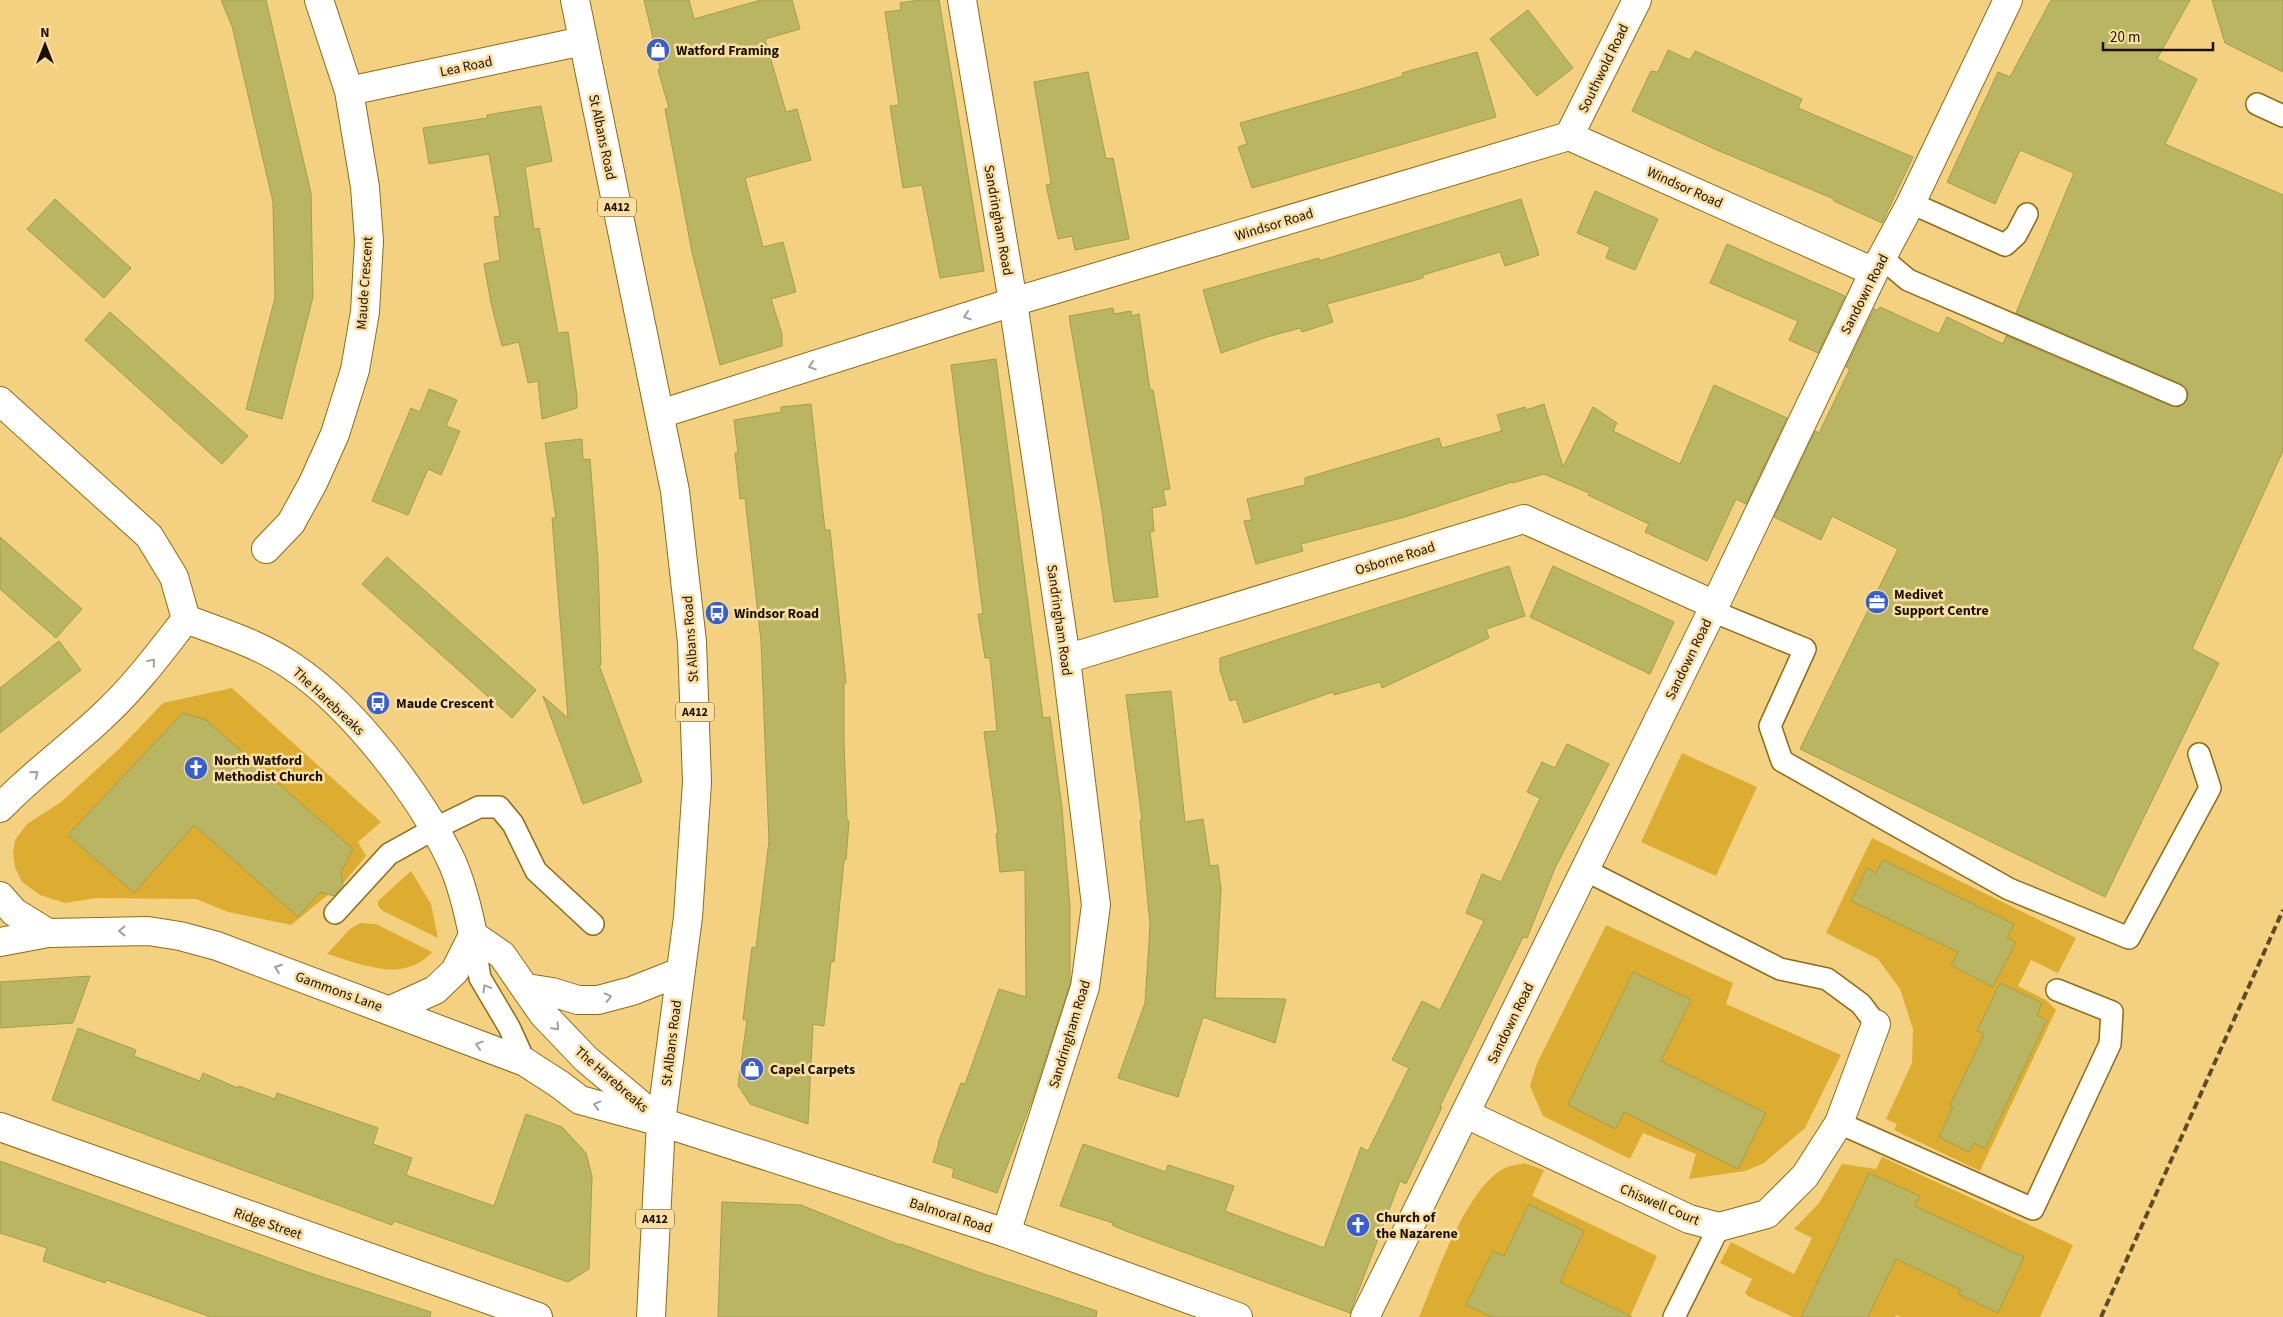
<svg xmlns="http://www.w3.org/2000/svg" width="2283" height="1317" font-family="'Source Sans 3',sans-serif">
<rect width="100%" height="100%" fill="#f4d081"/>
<path fill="#ddad32" d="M232,688L381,822L358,842L366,856L345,881L291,925L228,912L196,899L96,898L65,903L40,895L22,882L15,867L13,853L15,840L27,824L61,802L119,749L163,703Z
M1682,753L1757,787L1716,876L1641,842Z
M1872,838L2076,938L2058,973L2031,960L2018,986L2046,1000L2056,1010L1980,1171L1894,1130L1897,1124L1886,1119L1912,1063L1913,1029L1900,989L1878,959L1826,933Z
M411,871L431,904L438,938L383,911L378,906V901Z
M360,923L376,924L432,952C403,984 362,964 327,954L350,929Z
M1606,925L1733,983L1726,1004L1841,1055L1805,1128L1764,1163L1745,1171L1689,1179L1696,1154L1643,1133L1630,1159L1543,1116L1530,1086L1537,1063Z
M1882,1157L2073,1245L2040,1317H1902L1896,1315L1895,1317H1793L1748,1296L1745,1293L1752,1279L1720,1263L1731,1242L1794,1274L1812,1238L1794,1229L1819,1203L1842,1164L1876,1169Z
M1524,1163L1544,1170L1532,1196L1657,1256L1630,1317H1419C1436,1277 1466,1187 1505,1168C1511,1165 1518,1165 1524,1163Z"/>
<path fill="#b9b562" stroke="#a39f4c" d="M221,0H266L311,193L313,297L282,419L246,409L275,298L273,202L232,26Z
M644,0H689L694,19L761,0H792L800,29L765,39L786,112L797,109L811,160L745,178L763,247L783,242L796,292L771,299L782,334V346L720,365L692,252L665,109L669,108L658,70L660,68Z
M919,0H939L984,271L940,278L922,185L903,188L890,106L899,105L885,12L901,10L900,3Z
M2051,0H2190L2157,59L2197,79L2165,144L2283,195V451L2192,649L2219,663L2105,897L1800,749L1898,549L1832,516L1821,540L1774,517L1815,431L1819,433L1850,369L1846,367L1874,309L1878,310L1880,307L1939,334L1947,317L2003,344L2006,336L2171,406L2178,407L2187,400L2188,393L2181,384L2016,313L2074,173L2020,150L1995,204L1947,182L1998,72L2010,77Z
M2212,0H2283V72L2225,43Z
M1528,10L1573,68L1537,96L1490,39Z
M1668,50L1690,60L1695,51L1802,99L1798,108L1913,157L1882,223L1834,201V199L1717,150L1632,111L1651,71L1658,72Z
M1477,52L1496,117L1252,188L1238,147L1247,144L1240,123L1357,90L1403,76L1402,73Z
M1088,72L1106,159L1113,158L1129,239L1075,250L1072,236L1058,239L1046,185L1051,184L1049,171L1034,82Z
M541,106L552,161L525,167L534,229L539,228L558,333L568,332L577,397V408L542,419L538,381L528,383L519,342L502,346L491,303L484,264L500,260L494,217L500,216L489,154L429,164L423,128L487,118V115Z
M1595,191L1658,219L1635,270L1606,258L1610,247L1577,233Z
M55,199L131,268L104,298L27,229Z
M1521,199L1539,255L1505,266L1500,252L1423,275V278L1327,304L1333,322L1302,332L1300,328L1267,337L1221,353L1203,290L1319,258V261Z
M1727,244L1845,296L1818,353L1789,340L1798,321L1710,283Z
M1113,308L1114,314L1131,311L1132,316L1139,314L1150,390H1153L1170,489L1163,490L1166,505L1152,508L1154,531L1150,532L1158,597L1114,602L1102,511L1069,316Z
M110,312L248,436L222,464L85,340Z
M996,359L1043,718L1050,717L1062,808L1070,907V984L1032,1100L997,1193L952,1177L954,1169L933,1162L939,1143H938L961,1083L965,1084L999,989L1026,997L1025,870L1000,872L996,834L998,833L984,732L997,731L990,658H985L978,614H983L951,365Z
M1714,385L1787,418L1746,504L1736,499L1707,561L1645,532L1649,524L1588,495L1589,493L1544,474L1512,483V482L1405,517L1301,544L1303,551L1256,564L1244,521L1252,520L1247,499L1305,485V478L1439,438L1442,448L1502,431L1497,415L1525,407L1526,410L1544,404L1563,467L1593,407L1617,423L1613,431L1680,464Z
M429,389L457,400L446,426L460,431L441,475L428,469L408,515L372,501L411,408L420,412Z
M811,404L825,530H830L846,683H844V742L847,821H849L846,860H844L834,962L831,961L824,1026L813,1024L808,1124L750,1104L738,1085L747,1020H743L752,947L756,948L769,841L761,641L745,498L740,499L735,453H738L734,420L781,412V407Z
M582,439L583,460L590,459L598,561L601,665H599L642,782L583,804L543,696L568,718L552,518H556L545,443Z
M0,537L82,609L56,638L0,589Z
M387,557L536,690L512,718L362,584Z
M1509,566L1525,616L1486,629L1489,638L1382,688L1380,682L1334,695L1333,692L1244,723L1236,699L1230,701L1220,670V658Z
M1553,566L1674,622L1650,674L1530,617Z
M59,641L81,670L0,733V688Z
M1171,691L1185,822L1203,819L1210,866L1218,865L1221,889L1215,998L1286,999L1275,1043L1203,1017L1178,1097L1118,1078L1145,1003L1149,942L1150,924L1140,820H1142L1126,695Z
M183,713L206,720L353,849L341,872L343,885L334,896L320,892L298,917L194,825L134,893L68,835Z
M1567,744L1609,764L1555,868L1527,938L1523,937L1440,1106L1442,1107L1406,1184L1400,1181L1350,1313L1126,1231L1112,1225L1113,1223L1060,1206L1083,1144L1166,1172L1168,1165L1234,1186L1225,1211L1324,1248L1361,1147L1368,1151L1409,1068L1392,1060L1422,1001L1440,1010L1484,921L1466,913L1482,874L1501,882L1540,798L1527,792L1542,762L1555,768Z
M1883,860L2014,924L2007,938L2016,942L1993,987L1951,965L1958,952L1851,901L1867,868L1876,873Z
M1633,972L1691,1000L1661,1061L1766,1113L1738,1169L1624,1112L1616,1129L1568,1105Z
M90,976L73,1023L0,1028V982Z
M2000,983L2042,1003L2037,1015L2047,1020L1985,1149L1974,1143L1969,1152L1939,1137L1953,1107L1950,1105L1984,1034L1977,1031Z
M78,1028L136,1050L134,1056L200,1081L203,1073L238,1088L239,1086L275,1099L277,1093L378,1128L373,1144L412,1158L406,1175L494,1206L526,1114L562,1127L586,1153L592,1176L589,1269L568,1282L394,1221L392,1225L52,1100Z
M0,1161L310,1273L431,1312L430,1317H211L106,1280L105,1283L43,1261L47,1248L0,1233Z
M1869,1173L1920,1196L1915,1206L2024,1257L1998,1313L1958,1294L1961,1290L1896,1259L1868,1317H1801Z
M722,1202L801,1205L900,1245L901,1244L978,1272L1097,1311L1096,1317H718Z
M1529,1204L1584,1231L1560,1282L1632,1317H1492L1466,1305L1493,1251L1504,1256Z"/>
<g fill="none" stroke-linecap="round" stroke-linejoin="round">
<g stroke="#8d6c15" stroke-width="24">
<path id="service" d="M2257,104L2283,116
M1911,203L2005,245L2016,235L2027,214
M1882,258L1908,280L2176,395
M1712,611L1805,649L1770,726L1782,761L2009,889L2129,938L2210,788L2199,754
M1585,870L1780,969L1827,979L1861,1004L1876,1024
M335,913L389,854L434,829L479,807H499L513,824L536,871L593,924
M473,935L480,978L509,1027L525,1062
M1839,1123L2033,1209L2110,1044L2112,1012L2057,990
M1674,1317L1719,1227"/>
</g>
<g stroke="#8d6c15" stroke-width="30">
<path id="minor" d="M962,0L1013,302L1066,659L1096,905L1085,987L1006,1233
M349,91L583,41
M1569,136L1637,0
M0,401L149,536L174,577L186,619C222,633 260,644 293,667C353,707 421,796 452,862C462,885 468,910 473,935L455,971L435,990L391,1010
M660,414L1013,302L1569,136L1874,272
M266,549L291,523L313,483L335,434L355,370L365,312L369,241L365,187L349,91L319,0
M1066,659L1524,519L1715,605
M0,808C33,773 72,746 106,713C136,685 161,651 186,619
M0,896L14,912L48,933
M473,935L502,955L543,1014L586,1059L654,1116
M0,942L48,933L148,931L180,936L217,946L525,1062L559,1084L580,1100L661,1122
M527,988L552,992L578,1000H598L632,991L680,972
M1466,1114L1689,1219L1719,1227L1767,1214L1805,1176L1839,1123L1876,1024
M0,1127L538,1317
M1365,1317L1715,605L1874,272L1911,203L2008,0"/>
</g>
<g stroke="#8d6c15" stroke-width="30">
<path id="tertiary" d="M661,1122L1006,1233L1238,1317"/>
</g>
<g stroke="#8d6c15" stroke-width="30">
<path id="primary" d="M575,0L675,491L692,642L697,782L688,917L661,1122L651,1317"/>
</g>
<use href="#service" stroke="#fff" stroke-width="21"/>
<use href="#minor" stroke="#fff" stroke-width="28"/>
<use href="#tertiary" stroke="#fff" stroke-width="28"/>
<use href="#primary" stroke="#fff" stroke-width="28"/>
<path stroke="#5e4c28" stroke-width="4" stroke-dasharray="8 4" stroke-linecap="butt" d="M2101,1317L2283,910"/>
</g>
<defs><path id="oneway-chevron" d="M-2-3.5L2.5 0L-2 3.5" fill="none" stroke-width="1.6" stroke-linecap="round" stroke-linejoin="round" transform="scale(1.25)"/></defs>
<g stroke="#a39f99">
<use href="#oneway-chevron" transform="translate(967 316) rotate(162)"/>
<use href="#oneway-chevron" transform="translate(812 366) rotate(162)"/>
<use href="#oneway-chevron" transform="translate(152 662) rotate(-50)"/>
<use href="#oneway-chevron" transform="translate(35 774) rotate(-40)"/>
<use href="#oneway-chevron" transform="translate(122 931) rotate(179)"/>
<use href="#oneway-chevron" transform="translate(278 968) rotate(-160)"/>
<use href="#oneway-chevron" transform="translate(486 988) rotate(-121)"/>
<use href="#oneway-chevron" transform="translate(608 997) rotate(-15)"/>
<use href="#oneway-chevron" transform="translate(556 1027) rotate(47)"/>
<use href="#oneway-chevron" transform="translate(479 1045) rotate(-162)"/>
<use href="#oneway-chevron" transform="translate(597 1105) rotate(-165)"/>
</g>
<defs>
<g id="shop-disc" transform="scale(1.25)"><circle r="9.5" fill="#385ecf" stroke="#fbdfa1"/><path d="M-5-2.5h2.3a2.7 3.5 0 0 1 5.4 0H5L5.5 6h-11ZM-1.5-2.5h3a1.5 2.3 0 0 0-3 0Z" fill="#fff"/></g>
<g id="office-disc" transform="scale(1.25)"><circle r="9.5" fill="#385ecf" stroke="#fbdfa1"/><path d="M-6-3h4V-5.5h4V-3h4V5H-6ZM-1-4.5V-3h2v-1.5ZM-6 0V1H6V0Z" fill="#fff"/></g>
<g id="bus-disc" transform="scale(1.25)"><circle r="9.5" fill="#385ecf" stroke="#fbdfa1"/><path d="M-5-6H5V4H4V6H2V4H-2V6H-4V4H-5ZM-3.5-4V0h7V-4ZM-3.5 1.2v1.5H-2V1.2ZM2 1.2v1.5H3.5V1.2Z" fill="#fff"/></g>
<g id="church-disc" transform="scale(1.25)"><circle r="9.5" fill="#385ecf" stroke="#fbdfa1"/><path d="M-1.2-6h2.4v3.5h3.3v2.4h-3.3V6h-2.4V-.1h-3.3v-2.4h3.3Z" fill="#fff"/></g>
</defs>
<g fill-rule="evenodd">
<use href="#shop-disc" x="658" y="50"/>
<use href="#office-disc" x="1877" y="602"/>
<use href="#bus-disc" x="717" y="613"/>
<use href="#bus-disc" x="378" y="703"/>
<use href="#church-disc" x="196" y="768"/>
<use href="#shop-disc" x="752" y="1069"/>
<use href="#church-disc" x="1358" y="1225"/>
</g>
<g text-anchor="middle" stroke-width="5" stroke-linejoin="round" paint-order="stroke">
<g fill="#fbdfa1" stroke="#5e4e30" stroke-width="1">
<rect x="598" y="197.5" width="38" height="19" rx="4"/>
<rect x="676" y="702.5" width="38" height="19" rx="4"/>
<rect x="636" y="1209.5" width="38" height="19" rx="4"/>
</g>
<g font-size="12" font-weight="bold" fill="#1a1000">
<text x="617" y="211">A412</text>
<text x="695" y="716">A412</text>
<text x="655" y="1223">A412</text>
</g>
<g font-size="14" font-weight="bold" fill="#1a1000" stroke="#fbdfa1" text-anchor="start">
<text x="676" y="55">Watford Framing</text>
<text x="1894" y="599">Medivet<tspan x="1894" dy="16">Support Centre</tspan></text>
<text x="734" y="618">Windsor Road</text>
<text x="396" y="708">Maude Crescent</text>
<text x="214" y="765">North Watford<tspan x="214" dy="16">Methodist Church</tspan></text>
<text x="770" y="1074">Capel Carpets</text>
<text x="1376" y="1222">Church of<tspan x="1376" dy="16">the Nazarene</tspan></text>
</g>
<g font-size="14" fill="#1a1000" stroke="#fbdfa1">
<text transform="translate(466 66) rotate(-12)" y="5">Lea Road</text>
<text transform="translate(1603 68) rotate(-64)" y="5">Southwold Road</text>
<text transform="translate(603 137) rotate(78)" y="5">St Albans Road</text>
<text transform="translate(1685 187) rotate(24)" y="5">Windsor Road</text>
<text transform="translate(999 220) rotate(80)" y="5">Sandringham Road</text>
<text transform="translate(1274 224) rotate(-17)" y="5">Windsor Road</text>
<text transform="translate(364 283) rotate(-86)" y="5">Maude Crescent</text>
<text transform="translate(1864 294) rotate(-63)" y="5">Sandown Road</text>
<text transform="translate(1395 558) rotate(-17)" y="5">Osborne Road</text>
<text transform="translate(1060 620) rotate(82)" y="5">Sandringham Road</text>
<text transform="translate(690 639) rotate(-94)" y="5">St Albans Road</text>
<text transform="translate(1688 659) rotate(-64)" y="5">Sandown Road</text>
<text transform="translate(329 701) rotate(43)" y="5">The Harebreaks</text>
<text transform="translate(339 991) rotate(20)" y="5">Gammons Lane</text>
<text transform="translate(1510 1023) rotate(-64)" y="5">Sandown Road</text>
<text transform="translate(1069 1034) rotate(-73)" y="5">Sandringham Road</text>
<text transform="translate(671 1043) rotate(-83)" y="5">St Albans Road</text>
<text transform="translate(612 1079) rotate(41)" y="5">The Harebreaks</text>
<text transform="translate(1660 1204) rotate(23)" y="5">Chiswell Court</text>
<text transform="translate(951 1215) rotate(18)" y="5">Balmoral Road</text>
<text transform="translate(268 1223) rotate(19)" y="5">Ridge Street</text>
</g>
</g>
<g transform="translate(45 45)" stroke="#fbdfa1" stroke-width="4" paint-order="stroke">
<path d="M0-4L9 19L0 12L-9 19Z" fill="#1a1000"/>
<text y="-8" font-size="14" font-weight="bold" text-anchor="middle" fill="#1a1000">N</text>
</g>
<path d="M2103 42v8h110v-8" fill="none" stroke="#1a1000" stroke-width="2.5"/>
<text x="2110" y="42" font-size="15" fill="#1a1000" stroke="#fbdfa1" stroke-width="4" paint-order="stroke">20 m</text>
</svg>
